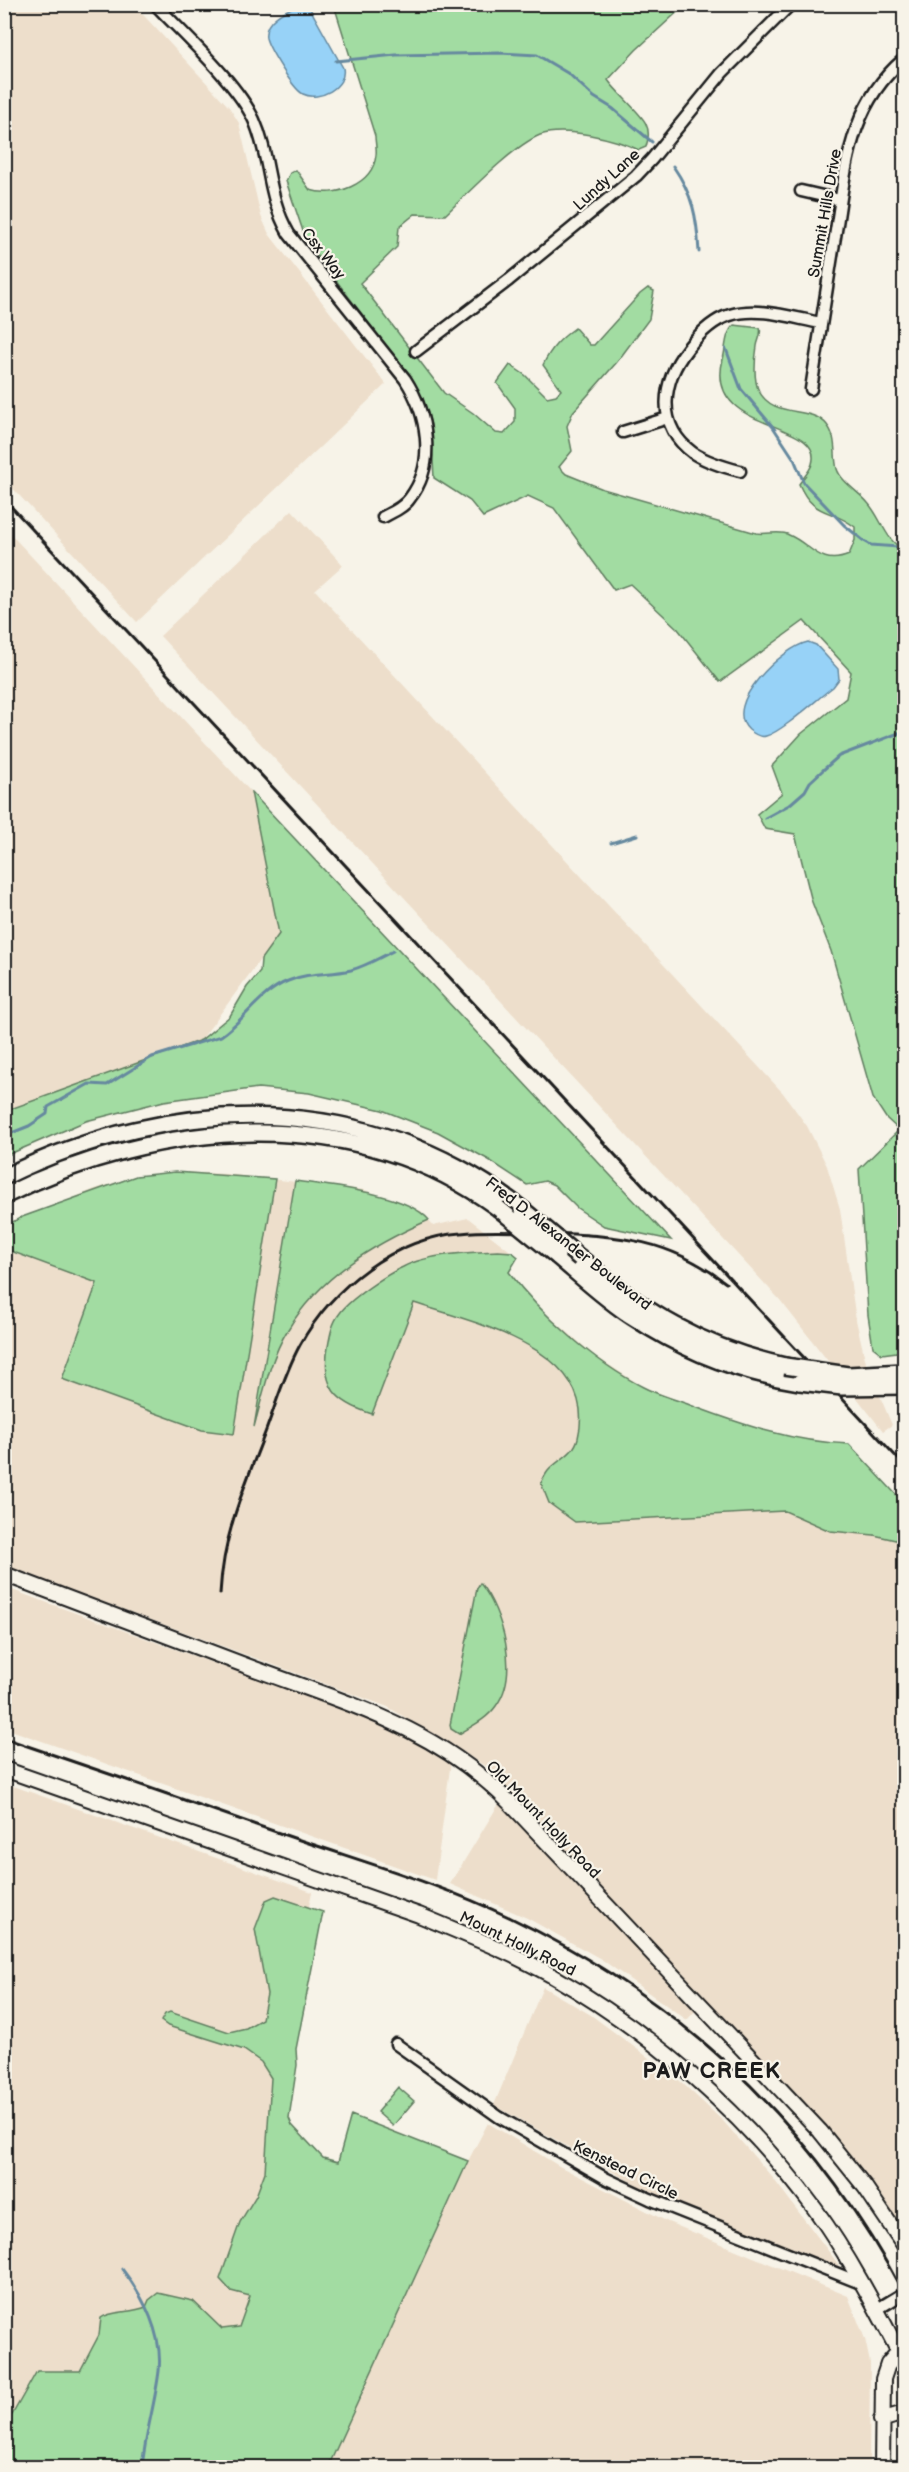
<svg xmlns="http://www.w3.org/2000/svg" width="909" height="2472" font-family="'Balsamiq Sans',sans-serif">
<rect width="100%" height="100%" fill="#f7f3e8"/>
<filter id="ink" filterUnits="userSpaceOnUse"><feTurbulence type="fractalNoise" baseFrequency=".0167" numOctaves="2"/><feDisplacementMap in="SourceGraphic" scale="12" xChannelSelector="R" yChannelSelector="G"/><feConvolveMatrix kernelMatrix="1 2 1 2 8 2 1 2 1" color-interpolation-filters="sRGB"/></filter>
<g filter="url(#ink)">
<path fill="#eddecb" d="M5,4L134,5L229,107L239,123L261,216L269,234L386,384L137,622L5,480Z
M292,510L343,565L315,590L783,1093L807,1126L827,1166L840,1209L856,1320L866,1363L892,1425L883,1431L780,1300L160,636Z
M4,527L251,792L279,934L201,1040L188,1065L4,1137Z
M175,1172L227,1174L364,1190L421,1211L433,1226L468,1218L518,1257L509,1272L529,1299L595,1356L643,1387L744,1425L793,1439L849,1444L904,1503V2235L838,2142L765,2061L689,1984L487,1767L388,1707L5,1566L4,1226L95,1189L136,1176Z
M4,1587L342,1710L422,1743L451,1761L435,1880L5,1728Z
M5,1783L312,1892L279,2045L263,2261L214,2396L20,2420L5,2411Z
M500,1802L696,2010L687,2020L601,1959L527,1918L450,1884Z
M543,1987L591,2015L680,2081L723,2121L772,2177L842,2269L640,2187L494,2105Z
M488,2123L559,2166L668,2222L848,2296L865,2339L870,2363L869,2467L328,2468L468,2161Z"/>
<path fill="#a2dca2" stroke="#5f7c5f" stroke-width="1.5" d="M334,5H685L636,50L608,80C616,92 642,114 646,124C650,132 648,140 646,147L639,150C616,139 565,126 540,135C513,146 468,193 445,215L415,214L399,227L397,247L360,283L444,393L473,413L496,433L504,434L515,422V408L497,383L510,365L525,375L547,397L556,395L561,390L543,365C551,348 560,339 575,328L590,345H594L640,294L648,288L654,291L649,319L617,362L573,412L567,426L572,451L559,467L566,474L603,489L756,533C767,535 781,530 789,535C812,545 820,567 849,555L855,540V527C831,508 813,517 799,484C803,478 810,471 812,464C826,418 703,435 723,359C726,348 725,333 734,325L760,328C762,335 758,339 757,346C755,358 753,380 759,391C773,419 811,405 827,425C838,439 833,455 837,469C841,482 860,493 868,503C882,519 885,540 904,550V1351L882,1354L873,1347L868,1315L859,1169L899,1130L886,1118L873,1098L831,951L812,902L795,834L765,829L757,814L782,793L772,766L801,734L846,698L851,672L804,621L720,682L678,629L630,584L614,590L554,508L528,496L483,517L470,501L434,478L431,425L423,398L397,360L312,249L305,237L286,181L290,173L296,170L310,190C334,198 373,185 376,155C377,149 375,142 375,136Z
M251,792L671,1240L604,1226L577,1208L554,1185L545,1181L527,1185L489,1160L438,1132L382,1110L309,1093L258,1088L164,1101L86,1121L5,1156V1111L201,1040L230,1016L247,987L260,972L261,959L279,934Z
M175,1172L275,1179L234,1434L202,1430L62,1379L97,1283L5,1249V1226L22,1217L136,1176Z
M295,1181C330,1186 406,1193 429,1220C372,1245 319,1277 287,1331C270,1359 263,1395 254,1427Z
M498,1251L512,1252L518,1257L509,1272C540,1314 596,1363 643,1387C658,1395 675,1399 690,1405C743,1425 793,1442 849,1444L904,1503V1542L874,1535L830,1531L785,1511L575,1522L549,1503L541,1483C543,1479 545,1475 548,1471C558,1459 574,1455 578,1438C600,1349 474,1323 414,1303L372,1414C335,1402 321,1387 328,1347C330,1335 332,1323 340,1313C350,1299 387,1274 403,1267C427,1254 471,1252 498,1251Z
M480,1583C503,1612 520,1674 496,1706C487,1719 472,1726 459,1734L451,1729L450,1725L477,1588Z
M275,1896L323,1912L296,2049L297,2065L289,2118L292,2125L323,2158L338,2162L351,2115L468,2161L328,2467H5V2411L12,2415L37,2371H80L99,2335L101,2318C110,2311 132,2313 146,2307L149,2300L158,2293L193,2301L222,2329L239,2327L250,2296L231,2291L220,2279L240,2222L256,2196L265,2172L271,2078L261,2062L244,2050L168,2026L161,2021L165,2014L170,2012L229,2032L246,2028L262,2019L267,1994L255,1929L266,1900Z
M398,2087L414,2101L393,2126L377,2112Z"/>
<path fill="#97d2f7" stroke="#66899f" stroke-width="1.5" d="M298,5H308L343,68C347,87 319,102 303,94C293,89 269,49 266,38C263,21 284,11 298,5Z
M808,642L816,645L838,669L839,679L833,687C818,698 782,732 766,736C760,738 754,734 749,730C721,705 783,647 808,642Z"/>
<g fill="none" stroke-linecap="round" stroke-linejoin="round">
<path stroke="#66899f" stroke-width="3" d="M336,61L396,55L500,53L537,55L569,74L594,97L612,108L652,142
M673,166C693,195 697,217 699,252
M726,349L741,389L773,427L794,459L804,483L844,525L864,541L871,545L898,547L904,552
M765,818L789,805L805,791L810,782L823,770L839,756L904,731
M611,843L637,835
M4,1136L29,1126L47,1114L48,1107L89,1084L107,1085L152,1057L221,1036C245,1020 260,992 288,981C309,972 330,975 351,970C366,966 379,958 393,951
M122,2269C144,2297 163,2335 159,2371C155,2404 145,2435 142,2468"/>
<g stroke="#1c1c1c" stroke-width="15">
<path id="minor" d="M155,4C185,36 237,83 254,120C271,158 266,194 289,234L405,379C427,413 437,463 410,498C404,507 393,512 383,517
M801,191L840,200
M416,351L509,280L636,176L652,159L722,73L791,4
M811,389C819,340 826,291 834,243C846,174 846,108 904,59
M623,432L668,418
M740,471C724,467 707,462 693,453C655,425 662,381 688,348C699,334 713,320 730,315C758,306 793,318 821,323
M396,2044L499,2117L607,2179L650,2199L863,2284
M876,2310L904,2293"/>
</g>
<g stroke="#1c1c1c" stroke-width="18">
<path id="tertiary" d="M4,1574C85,1605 166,1636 247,1666C345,1703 435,1726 510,1803L820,2131L865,2187L904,2245
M4,1769L419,1915C464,1934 509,1951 551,1975C653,2033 746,2115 815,2209C850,2257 877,2310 904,2362
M881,2420L904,2413
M882,2468L883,2379L888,2364L899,2351"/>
</g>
<g stroke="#1c1c1c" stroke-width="20">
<path id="secondary" d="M4,1177C174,1093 370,1089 523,1210
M4,1196C159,1119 352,1101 498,1208
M557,1256C582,1277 606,1300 633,1317C683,1350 741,1373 800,1382
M580,1258C645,1313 702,1348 785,1366"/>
</g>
<use href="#minor" stroke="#f7f3e8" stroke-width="10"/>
<use href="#tertiary" stroke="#f7f3e8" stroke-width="14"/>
<use href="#secondary" stroke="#f7f3e8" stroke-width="15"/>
<path stroke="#1c1c1c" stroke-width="3" d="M4,499L904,1465
M220,1594C223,1535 244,1487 265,1433C276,1404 285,1372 300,1345C332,1287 394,1238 461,1233C491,1230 522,1232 552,1233C621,1236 669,1239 726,1283
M4,1738C98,1770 191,1802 285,1835C360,1861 439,1883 511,1918C683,2001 815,2126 904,2294"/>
<g stroke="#1c1c1c" stroke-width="20" stroke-linecap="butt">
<path id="secondary-bridge" d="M498,1208L557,1256
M523,1210L580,1258
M785,1366L848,1375L904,1372
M800,1382L842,1387L904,1386"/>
</g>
<use href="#secondary-bridge" stroke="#f7f3e8" stroke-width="15"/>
</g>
</g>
<g text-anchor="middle" stroke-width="4.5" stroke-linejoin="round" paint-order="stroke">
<g font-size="16" fill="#1c1c1c" stroke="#f7f3e8">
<text transform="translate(606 179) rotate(-42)" y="6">Lundy Lane</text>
<text transform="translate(824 213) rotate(-80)" y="6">Summit Hills Drive</text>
<text transform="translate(324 253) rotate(52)" y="6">Csx Way</text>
<text transform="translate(569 1243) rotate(38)" y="6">Fred D. Alexander Boulevard</text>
<text transform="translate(544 1819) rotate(46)" y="6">Old Mount Holly Road</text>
<text transform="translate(518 1943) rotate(26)" y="6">Mount Holly Road</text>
<text transform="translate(626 2169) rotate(26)" y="6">Kenstead Circle</text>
</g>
<g font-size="22" font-weight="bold" letter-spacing="1.5" fill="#1c1c1c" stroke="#f7f3e8">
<text x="712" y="2078">PAW CREEK</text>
</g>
</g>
<rect width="909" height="2472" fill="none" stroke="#f7f3e8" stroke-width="24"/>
<rect x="12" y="12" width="885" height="2448" fill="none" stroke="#1c1c1c" stroke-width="2" filter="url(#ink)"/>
</svg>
